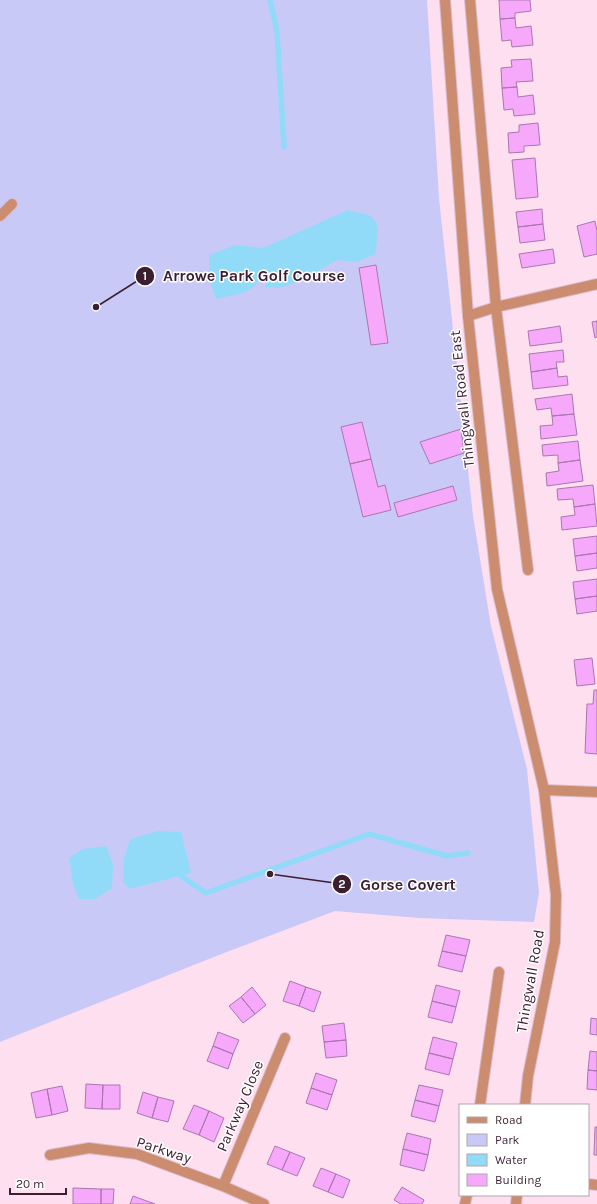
<svg xmlns="http://www.w3.org/2000/svg" width="597" height="1204" font-family="Karla,sans-serif">
<rect width="100%" height="100%" fill="#fedfef"/>
<path fill="#c9c9f8" d="M0,0H427L439,198L473,516L491,626L527,769L539,893L534,922L419,918L335,911L224,953L0,1042Z"/>
<path fill="#92dbf8" d="M348,210C355,212 363,213 370,216C382,222 377,243 375,254L357,262L337,260L303,280L279,288L266,287L265,268L255,286L243,293L216,299L209,279V255L235,245L263,248Z
M158,831L181,832L191,873L129,889L123,882L124,859L130,839Z
M106,846L113,864L112,888L95,899H79L73,884L69,858L82,849Z"/>
<g fill="none" stroke-linecap="round" stroke-linejoin="round">
<path stroke="#92dbf8" stroke-width="5.5" d="M270,0L277,32L284,147
M181,876L206,893L369,834L447,856L468,853"/>
</g>
<path fill="#f6a9fa" stroke="#ab76ae" d="M499,0H530L531,11L515,13V18L500,19Z
M515,18L516,28L531,26L533,45L512,47L511,40L502,41L500,19Z
M531,59L533,81L516,82L517,87L502,88L501,68L512,67L511,60Z
M517,87L518,97L533,95L535,114L514,116L513,109L504,110L502,88Z
M538,123L540,145L524,146V152L509,153L508,133L519,132V125Z
M535,158L538,197L516,199L512,160Z
M542,209L543,224L518,227L516,212Z
M595,221L597,231V254L584,257L577,226Z
M543,224L545,240L520,243L518,227Z
M553,249L555,263L522,268L519,254Z
M376,265L388,343L371,345L359,268Z
M597,321V337L595,338L592,322Z
M560,326L562,342L530,346L528,331Z
M563,350L564,362H556L557,368L531,372L529,354Z
M557,368L558,377L567,376L568,385L533,389L531,372Z
M572,394L574,414L552,416L551,408L537,410L535,399Z
M574,414L577,435L541,439L540,426L553,425L552,416Z
M362,422L371,459L350,464L341,427Z
M461,429L464,453L430,464L420,442Z
M578,441L580,460L558,463V455L543,456L542,445Z
M371,459L378,487L385,485L391,510L363,517L350,464Z
M580,460L583,481L547,486L546,473L559,471L558,463Z
M593,485L595,504L574,507L573,499L558,500L557,489Z
M453,486L457,500L398,517L394,503Z
M595,504L597,526L562,530L561,517L575,515L574,507Z
M597,536V553L575,556L573,539Z
M597,553V568L577,571L575,556Z
M597,579V596L575,599L573,582Z
M597,596V611L577,614L575,599Z
M592,658L595,684L577,686L574,660Z
M594,690H597V754L585,753L587,704H593Z
M446,935L470,940L466,956L442,951Z
M442,951L466,956L462,972L438,966Z
M290,981L306,987L299,1006L283,1001Z
M436,985L460,991L456,1007L432,1001Z
M252,987L266,1005L255,1014L241,997Z
M306,987L321,992L314,1012L299,1006Z
M241,997L255,1014L243,1023L229,1006Z
M432,1001L456,1007L452,1023L428,1017Z
M591,1018L597,1019V1035L590,1034Z
M344,1023L346,1040L324,1042L322,1026Z
M218,1032L239,1040L233,1054L213,1046Z
M433,1037L457,1043L453,1059L429,1053Z
M346,1040L347,1056L326,1058L324,1042Z
M213,1046L233,1054L228,1069L207,1061Z
M590,1051L597,1052V1071L588,1070Z
M429,1053L453,1059L449,1075L425,1069Z
M588,1070L597,1071V1090L587,1089Z
M316,1073L337,1080L332,1095L311,1088Z
M86,1084L103,1085L102,1109L85,1108Z
M103,1085H120V1109H102Z
M419,1085L443,1090L439,1106L415,1100Z
M62,1086L68,1111L52,1115L47,1089Z
M311,1088L332,1095L327,1110L306,1103Z
M47,1089L52,1115L36,1118L31,1093Z
M143,1092L158,1097L152,1118L137,1113Z
M158,1097L174,1101L168,1122L152,1118Z
M415,1100L439,1106L435,1122L411,1116Z
M194,1105L209,1111L199,1135L183,1129Z
M209,1111L224,1118L214,1142L199,1135Z
M595,1127H597V1155H594Z
M407,1133L431,1139L428,1155L403,1149Z
M275,1146L290,1152L282,1170L267,1164Z
M403,1149L428,1155L424,1171L400,1165Z
M290,1152L305,1158L297,1176L282,1170Z
M321,1168L336,1174L328,1192L313,1186Z
M336,1174L350,1180L343,1198L328,1192Z
M402,1187L424,1200L422,1204H401L394,1200Z
M73,1188L101,1189V1204H73Z
M101,1189H114L113,1204H101Z
M133,1196L155,1204H130Z"/>
<g fill="none" stroke-linecap="round" stroke-linejoin="round">
<g stroke="#dbbccd" stroke-width="12">
<path id="service" d="M0,216L12,204"/>
</g>
<g stroke="#dbbccd" stroke-width="12">
<path id="minor" d="M470,0L496,307L528,570
M468,316L496,307L597,284
M544,790L597,792
M480,1105L499,972
M50,1155L89,1148L137,1154L223,1186L264,1204
M588,1184L597,1185
M223,1186L285,1038
M465,1204L467,1195"/>
</g>
<g stroke="#dbbccd" stroke-width="12">
<path id="tertiary" d="M445,0L468,316L497,589L544,790L556,895L555,942L528,1076L525,1105
M516,1204L517,1195"/>
</g>
<use href="#service" stroke="#cc8c6f" stroke-width="10"/>
<use href="#minor" stroke="#cc8c6f" stroke-width="10"/>
<use href="#tertiary" stroke="#cc8c6f" stroke-width="10"/>
</g>
<g text-anchor="middle" stroke-width="3" stroke-linejoin="round" paint-order="stroke">
<g font-size="15" fill="#3b1f30" stroke="#fff">
<text transform="translate(462 399) rotate(-96)" y="5">Thingwall Road East</text>
<text transform="translate(530 981) rotate(-80)" y="5">Thingwall Road</text>
<text transform="translate(240 1106) rotate(-67)" y="5">Parkway Close</text>
<text transform="translate(164 1150) rotate(18)" y="5">Parkway</text>
</g>
</g>
<path fill="none" stroke="#3b1f30" stroke-width="1.5" d="M96 307L145 276M270 874L342 884"/>
<g fill="#3b1f30" stroke="#fff" stroke-width="1.5">
<circle cx="96" cy="307" r="4"/>
<circle cx="270" cy="874" r="4"/>
<circle cx="145" cy="276" r="10"/>
<circle cx="342" cy="884" r="10"/>
</g>
<g font-size="12" text-anchor="middle" font-weight="bold" fill="#fff">
<text x="145" y="280">1</text>
<text x="342" y="888">2</text>
</g>
<g font-size="16" text-anchor="middle" font-weight="bold" fill="#3b1f30" stroke="#fff" stroke-width="3" stroke-linejoin="round" paint-order="stroke">
<text x="254" y="281">Arrowe Park Golf Course</text>
<text x="408" y="890">Gorse Covert</text>
</g>
<rect x="459" y="1104" width="130" height="92" fill="#ffffff" stroke="#b1a5ac"/>
<rect x="467" y="1117" width="20" height="6" fill="#cc8c6f" stroke="#b1a5ac"/>
<text x="495" y="1124" font-size="12" fill="#3b1f30">Road</text>
<rect x="467" y="1134" width="20" height="12" fill="#c9c9f8" stroke="#b1a5ac"/>
<text x="495" y="1144" font-size="12" fill="#3b1f30">Park</text>
<rect x="467" y="1154" width="20" height="12" fill="#92dbf8" stroke="#b1a5ac"/>
<text x="495" y="1164" font-size="12" fill="#3b1f30">Water</text>
<rect x="467" y="1174" width="20" height="12" fill="#f6a9fa" stroke="#b1a5ac"/>
<text x="495" y="1184" font-size="12" fill="#3b1f30">Building</text>
<path d="M10 1188v6h56v-6" fill="none" stroke="#3b1f30" stroke-width="2"/>
<text x="16" y="1188" font-size="12" fill="#3b1f30" stroke="#ffffff" stroke-width="3" paint-order="stroke">20 m</text>
</svg>
